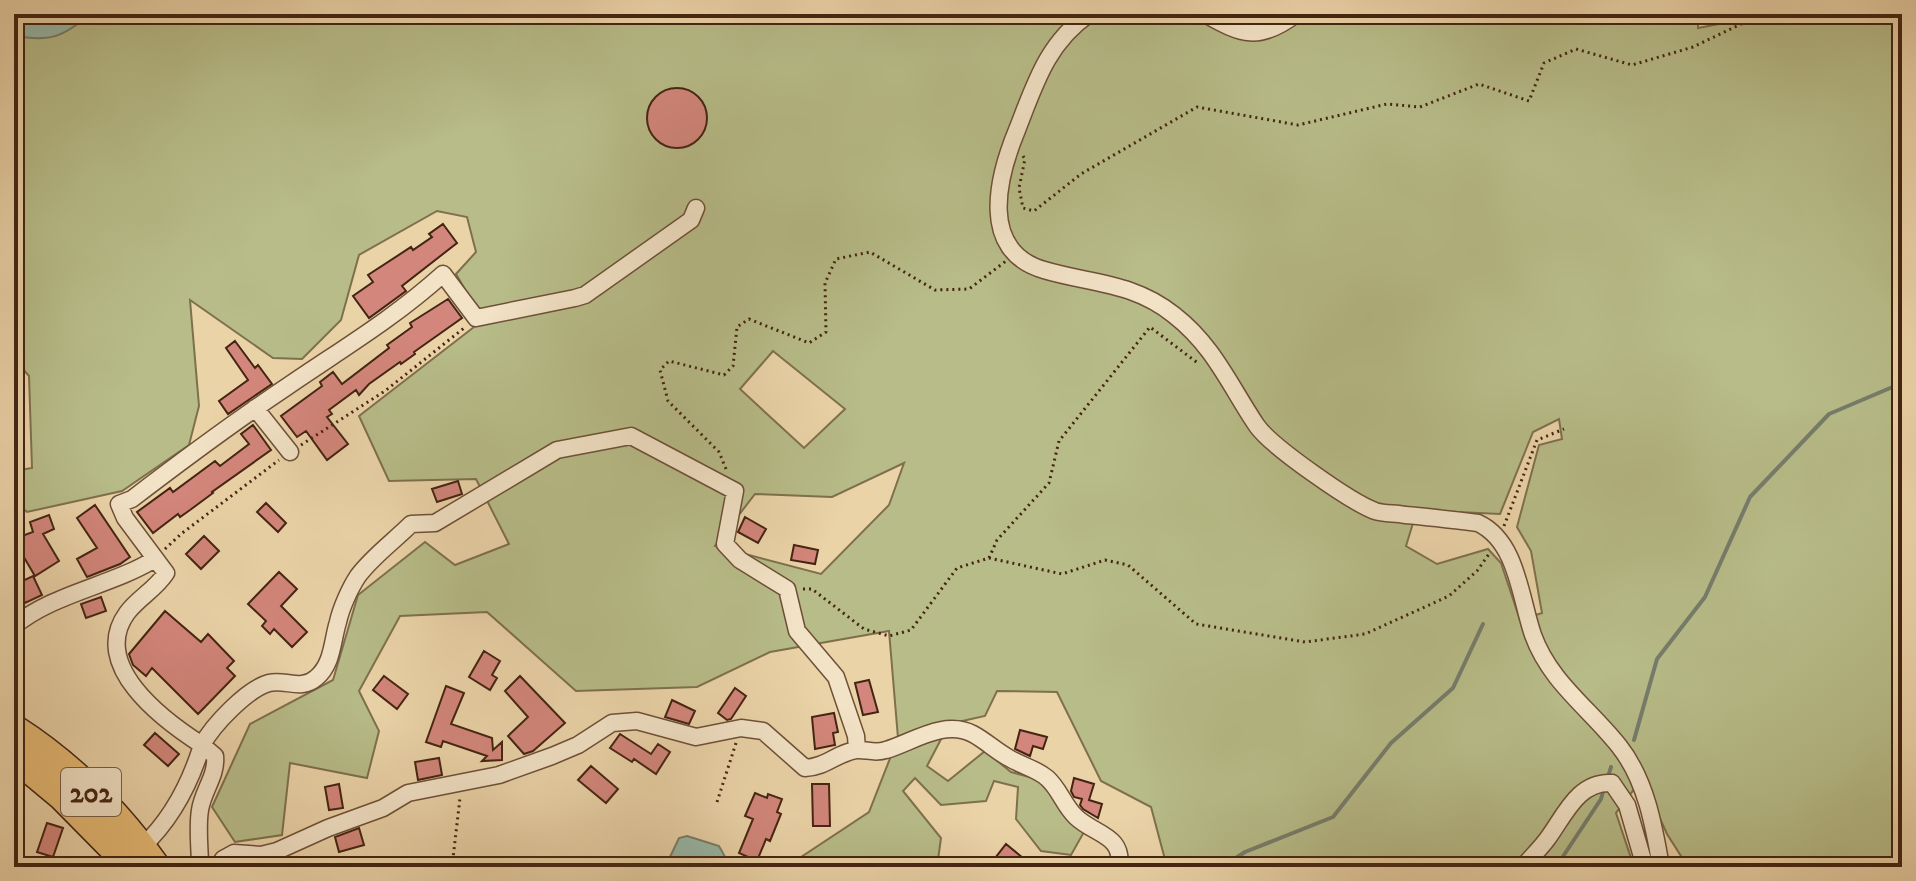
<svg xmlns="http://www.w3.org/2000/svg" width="1916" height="881" font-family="'IM FELL DW Pica',serif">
<rect width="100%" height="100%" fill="#ebd3a8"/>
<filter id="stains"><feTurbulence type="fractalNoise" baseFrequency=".0025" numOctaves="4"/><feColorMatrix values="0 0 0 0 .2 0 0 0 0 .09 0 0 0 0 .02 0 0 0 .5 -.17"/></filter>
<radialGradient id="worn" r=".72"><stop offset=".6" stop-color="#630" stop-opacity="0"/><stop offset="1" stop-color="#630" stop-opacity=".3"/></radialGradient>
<path fill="#b7bc88" stroke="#7e704d" stroke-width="2" fill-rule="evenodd" d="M14,14H1698V28L1740,20L1741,14H1902V867H1688L1667,834L1642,779L1616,813L1634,867H1167L1151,807L1101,781L1057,692L997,691L985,716L949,724L927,766L948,781L985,751L1011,772L1037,779L1084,832L1071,855L1041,851L1016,819L1018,787L994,781L986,801L941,805L915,778L903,791L941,838L937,867H786L869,812L898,738L889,631L770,652L697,687L576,691L487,612L400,616L359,691L379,731L367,778L290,763L282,835L235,842L212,807L250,724L333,680L358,595L425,542L455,565L509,544L476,479L389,481L359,416L483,320L456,274L476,252L467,217L437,211L359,255L341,320L302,359L273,358L190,300L199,406L189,445L122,491L27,512L14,501V471L32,468L29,376L14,359ZM773,351L845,409L804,448L740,389ZM1559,419L1562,439L1539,445L1517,527L1531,551L1542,613L1520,620L1501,563L1488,549L1437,564L1406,546L1417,510L1500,514L1533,432ZM904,463L889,505L821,574L715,546L755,494L832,497Z"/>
<path fill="#98b8a7" stroke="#767d6b" stroke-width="2" d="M14,14H91C62,37 52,42 14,36Z
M687,836L719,846L729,864L726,867H677L670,857L679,838Z"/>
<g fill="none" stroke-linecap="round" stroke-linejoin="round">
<path stroke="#767d6b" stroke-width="4" d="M1634,740L1657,659L1705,597L1750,497L1829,414L1902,383
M1607,780L1611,767
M1222,867L1245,852L1333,817L1391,743L1453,688L1483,624
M1556,867L1601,799L1604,788"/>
</g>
<path fill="#d3867b" stroke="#442412" stroke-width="2" d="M647 118a30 30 0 1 1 60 0a30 30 0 1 1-60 0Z
M443,224L457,243L402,286L406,291L369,318L353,296L373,282L368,275L411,247L413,250L432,237L429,234Z
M448,299L462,318L414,352L415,354L401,364L400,362L369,384L359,395L356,390L329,410L332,414L327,417L348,444L327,460L306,431L297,437L281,416L322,386L320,382L333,372L342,384L389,348L387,345L412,327L410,323Z
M235,341L255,368L258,365L272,384L228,414L219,401L248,380L226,348Z
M253,425L271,450L212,492L213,493L190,510L180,517L178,514L153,533L137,512L170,488L173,492L215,461L220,466L249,444L241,434Z
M458,481L462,494L437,502L432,489Z
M266,503L286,523L278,532L257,512Z
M95,505L130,557L120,564L87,577L77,559L97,548L77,518Z
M49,515L54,529L43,534L59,561L35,576L22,554L14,557V539L33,532L30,522Z
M745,517L766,529L758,543L738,532Z
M204,536L219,551L201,569L186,554Z
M794,545L818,550L815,564L791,560Z
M279,572L297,589L281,606L307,632L292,647L274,629L270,634L262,626L266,621L248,604Z
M33,576L42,595L25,603L16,584Z
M101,597L106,611L86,618L81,604Z
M165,611L201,642L208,634L234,661L227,668L235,676L198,714L152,668L146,676L133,665L129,654Z
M484,651L500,661L492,675L497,678L490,690L469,677Z
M384,676L408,694L397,709L373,690Z
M520,676L565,723L533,751L524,754L508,736L528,717L505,691Z
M869,680L878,712L863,715L855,683Z
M446,686L464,693L451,724L492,738L493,750L502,742V760L482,761L487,756L443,741L441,747L426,742Z
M735,688L746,696L731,719L727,720L718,713Z
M672,700L695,711L689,724L665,717Z
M834,713L838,732L833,733L835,745L815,749L812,717Z
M1020,730L1047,737L1043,749L1033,746L1030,756L1015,749Z
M155,733L179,754L168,766L144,745Z
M620,734L651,754L658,744L670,752L656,774L634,759L632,762L610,748Z
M439,758L442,775L418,780L415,762Z
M591,766L618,789L606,803L578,780Z
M1074,778L1094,784L1089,800L1102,804L1098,818L1083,809L1080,805L1082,799L1074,797L1071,791Z
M339,784L343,808L329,810L325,787Z
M812,784H829L830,826H813Z
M755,793L767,798L768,794L782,799L777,812L781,814L770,841L766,839L757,861L739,853L753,819L745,816Z
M47,823L63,828L53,857L37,852Z
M359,828L364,845L339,852L335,837Z
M1006,844L1034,867H1007L996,857Z"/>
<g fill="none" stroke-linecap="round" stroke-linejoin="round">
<g stroke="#6e5038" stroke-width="19">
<path id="minor" d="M1089,14C1047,43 1035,84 1017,130C998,176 978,251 1044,270C1091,284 1133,282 1174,315C1214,346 1230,386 1257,426C1272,447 1351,502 1375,511C1384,514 1396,513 1405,515C1429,517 1454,520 1478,523C1517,541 1520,597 1533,635C1550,682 1589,708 1619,746C1646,780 1654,826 1661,867
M1205,14C1242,35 1259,42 1296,14
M255,408L290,452
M14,626C54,593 111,586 155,559
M142,847C172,819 190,784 202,745C163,720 89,665 127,613C138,598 156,589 166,573L125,518L119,504L132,499C183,460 234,422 288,386C342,349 393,319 443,274L476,318L575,298L585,295L691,220L696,208
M200,867C200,849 197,828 200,810C203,790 217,776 215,756L202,745C213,725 247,689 269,683C286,679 301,691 316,678C333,664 332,641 338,622C341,608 350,588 358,576C372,557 394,541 411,524L435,523L557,450L631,436L735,491L725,544L740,560L787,589L797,631L836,677L856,736L857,750
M219,867L223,859L234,853L261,855L277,851L328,828L383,808L408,793L499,775L552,756L578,745L612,723L637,721L696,737L741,728L763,731L805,768C826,767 837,753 856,750C866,749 874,754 886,750C913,742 944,719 973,734C986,741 996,751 1009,758C1022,766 1035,768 1047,778C1059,788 1064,806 1076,817C1095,835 1124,835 1119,867
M1523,867C1531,857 1541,848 1548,838C1565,815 1578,781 1612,783L1627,805L1645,867"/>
</g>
<g stroke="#442412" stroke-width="31">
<path id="trunk" d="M14,729C69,764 118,814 156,867
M14,756L62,796L132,867"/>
</g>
<path stroke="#442412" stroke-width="3" stroke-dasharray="2 4" stroke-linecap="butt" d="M1023,156L1025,159L1019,188L1023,208L1034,211L1081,174L1197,107L1298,125L1387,104L1420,107L1479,84L1529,101L1544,63L1576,49L1632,65L1693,47L1762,14
M301,445L385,391L464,328
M726,469L719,452L668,401L660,370L669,361L724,375L733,366L737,327L749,319L809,343L826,332L825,283L836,259L870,252L935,290L969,289L1006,261
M1504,526L1537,440L1564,429
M165,549L181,534L279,460
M989,558L997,540L1049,483L1059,441L1150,327L1199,364
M803,589H812L864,629L889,636L911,630L957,568L989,558L1062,574L1105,560L1128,565L1196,624L1305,642L1365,634L1449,596L1477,571L1489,554
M717,802L736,743
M452,867L460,798"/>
<use href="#minor" stroke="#f2e2c6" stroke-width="16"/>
<use href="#trunk" stroke="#e6ba74" stroke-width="28"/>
</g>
<g text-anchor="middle" stroke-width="8" stroke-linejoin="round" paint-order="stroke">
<rect fill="#f2e2c6" stroke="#785d48" stroke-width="2" x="61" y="768" width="60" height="48" rx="6"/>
<g font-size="28" font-weight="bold" fill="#442412">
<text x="91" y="802">202</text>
</g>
</g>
<rect width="1916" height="881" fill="none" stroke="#ebd3a8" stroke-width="48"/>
<rect x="16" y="16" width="1884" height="849" fill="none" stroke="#442412" stroke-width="4"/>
<rect x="24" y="24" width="1868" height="833" fill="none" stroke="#442412" stroke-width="2"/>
<rect width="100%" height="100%" filter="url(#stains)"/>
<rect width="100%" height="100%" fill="url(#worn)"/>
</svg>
